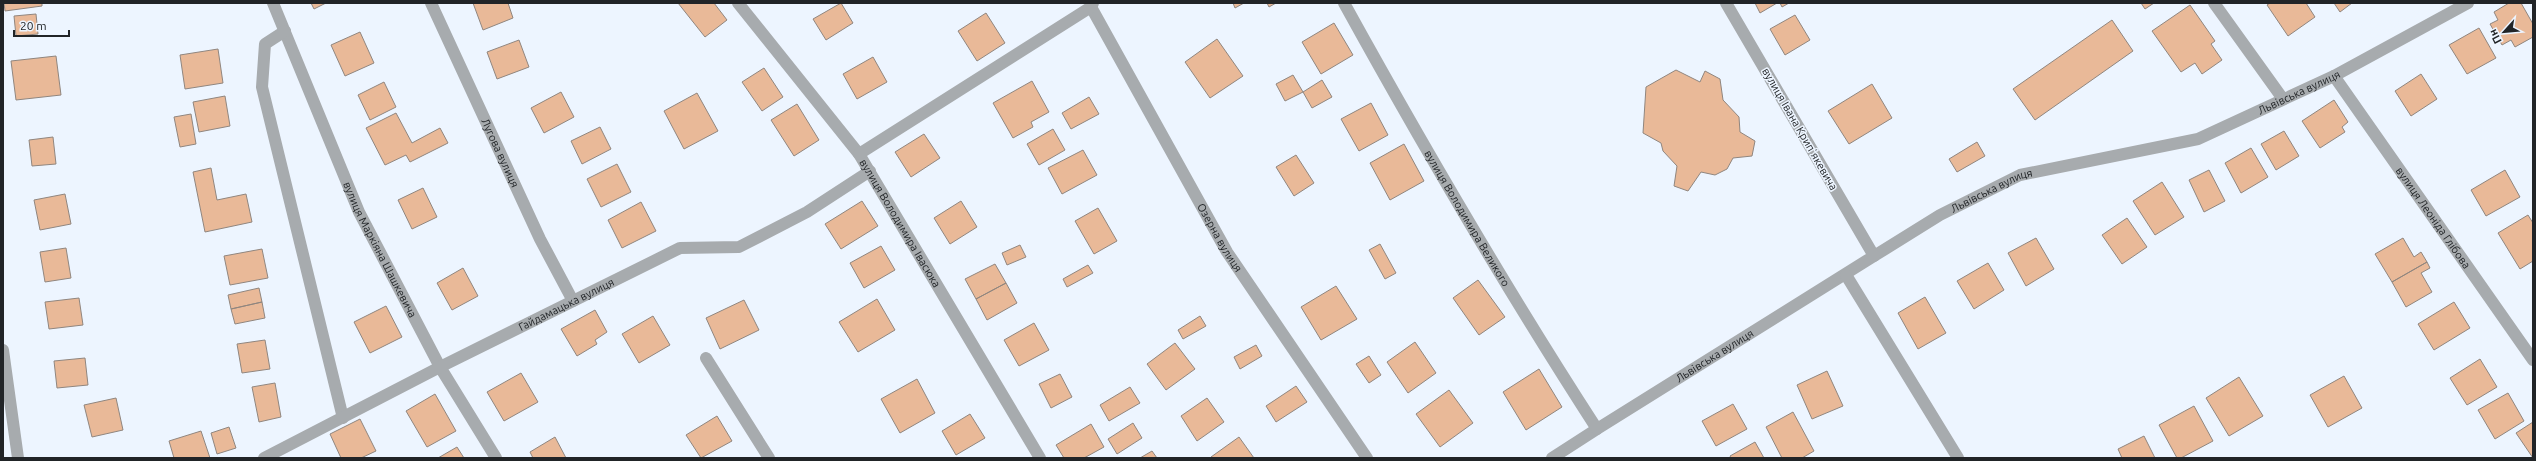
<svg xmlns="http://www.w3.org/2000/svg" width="2536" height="461" font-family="Ubuntu,sans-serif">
<rect width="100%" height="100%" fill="#edf5ff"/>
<path fill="#e9b998" stroke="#90867f" d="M4,3H42V6L5,11Z
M311,3H326L314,9Z
M473,3H508L513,18L483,30Z
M678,3H714L727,20L705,37Z
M841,3L853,23L826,40L813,19Z
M1233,3H1244L1235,8Z
M1267,3H1276L1269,7Z
M1755,3H1777L1760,13Z
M1780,3H1789L1782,7Z
M2141,3H2154L2145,9Z
M2270,3H2306L2315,17L2288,36L2267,5Z
M2334,3H2352L2340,12Z
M2509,3H2521L2533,24V37L2515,47L2511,40L2502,45L2490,24L2498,20L2494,12Z
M2190,5L2215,41L2211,44L2222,60L2202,74L2195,63L2181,72L2152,31Z
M986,13L1005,43L977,61L958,31Z
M36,14L38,34L16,36L14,16Z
M1795,15L1810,40L1785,55L1770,29Z
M2112,20L2133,51L2035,120L2013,89Z
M1334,23L1353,55L1321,74L1302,42Z
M2479,28L2496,58L2467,74L2449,45Z
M360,32L374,63L345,76L331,45Z
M1217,39L1243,76L1210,98L1185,62Z
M519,40L529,67L497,79L487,52Z
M218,49L223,83L185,89L180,55Z
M56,56L61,95L16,100L11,61Z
M873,57L887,82L857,99L843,74Z
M764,68L783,97L762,111L742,82Z
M1676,70L1700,82L1705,71L1720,79L1723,100L1739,117L1740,132L1755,141L1752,156L1733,158L1727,169L1715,175L1701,172L1688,191L1674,186L1677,166L1663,151L1661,143L1643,133L1646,87Z
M2421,74L2437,99L2411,116L2395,91Z
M1293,75L1303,92L1285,101L1276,84Z
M1322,80L1332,97L1312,108L1303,92Z
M1032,81L1049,112L1031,122L1033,127L1013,138L993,103Z
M384,82L396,107L370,120L358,95Z
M1872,84L1892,118L1849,144L1828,111Z
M561,92L574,117L544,133L531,108Z
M697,93L718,131L684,149L664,111Z
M225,96L230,126L199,132L193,102Z
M1089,97L1099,114L1071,129L1062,113Z
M2334,100L2348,122L2342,127L2345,132L2320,148L2302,121Z
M1371,103L1388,135L1359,151L1341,119Z
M797,104L819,140L794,156L771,120Z
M396,113L412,143L440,128L448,143L410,162L406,155L385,165L366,128Z
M191,114L196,144L180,147L174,117Z
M600,127L611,149L582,164L571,141Z
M1053,129L1065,150L1039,165L1027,144Z
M2284,131L2299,156L2276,170L2261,144Z
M924,134L940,158L911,177L895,152Z
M53,137L56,164L32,166L29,140Z
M1977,142L1985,156L1957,172L1949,159Z
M1404,144L1424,181L1390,200L1370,163Z
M2251,148L2268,177L2241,193L2225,163Z
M1083,150L1097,175L1062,194L1048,168Z
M1296,155L1314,183L1294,196L1276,167Z
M617,164L631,192L601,207L587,179Z
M211,168L217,200L246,194L252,222L205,232L193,172Z
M2209,170L2225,201L2204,212L2189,180Z
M2505,170L2520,197L2486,216L2471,190Z
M2162,182L2184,217L2155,235L2133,201Z
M423,188L437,217L412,229L398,200Z
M65,194L71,224L40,230L34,200Z
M862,201L878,226L841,249L825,224Z
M961,201L977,227L950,244L934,218Z
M641,202L656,231L622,248L608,220Z
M1098,208L1117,241L1094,254L1075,221Z
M2528,215L2533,223V261L2520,269L2498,233Z
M2127,218L2147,247L2122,264L2102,235Z
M2036,238L2054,269L2026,286L2008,253Z
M2403,238L2414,257L2421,252L2427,262L2392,282L2375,254Z
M1380,244L1396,273L1385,279L1369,250Z
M1020,245L1026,257L1007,265L1002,253Z
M881,246L895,270L864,288L850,263Z
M66,248L71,278L45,282L40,252Z
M262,249L268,278L230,285L224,256Z
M2427,262L2430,268L2421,273L2432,292L2406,307L2392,282Z
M1988,263L2004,290L1974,309L1957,281Z
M995,264L1006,283L976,299L965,279Z
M1088,265L1093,273L1067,287L1063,279Z
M463,268L478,296L452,310L437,283Z
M1478,280L1505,317L1479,335L1453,298Z
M1006,283L1017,303L987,320L976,299Z
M1336,286L1357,319L1321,340L1301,307Z
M259,288L262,302L231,309L228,295Z
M1925,297L1946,333L1918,349L1898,313Z
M79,298L83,325L49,329L45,302Z
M877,299L895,330L858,352L839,322Z
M744,300L759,330L720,349L706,318Z
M262,302L265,318L235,324L231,309Z
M2454,302L2470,328L2434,350L2418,324Z
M386,306L402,337L370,353L354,322Z
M595,310L607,332L595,340L597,344L577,356L561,329Z
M653,316L670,345L639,363L622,334Z
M1200,316L1206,326L1183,339L1178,330Z
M1034,323L1049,350L1019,366L1004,340Z
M265,340L270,369L242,373L237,344Z
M1415,342L1436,373L1408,393L1387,362Z
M1175,343L1195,369L1166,390L1147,364Z
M1256,345L1262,356L1240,369L1234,357Z
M1369,356L1381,375L1369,383L1356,364Z
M85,358L88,385L57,388L54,361Z
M2480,359L2497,387L2467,405L2450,378Z
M1539,369L1562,407L1526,430L1503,392Z
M1827,371L1843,406L1812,419L1797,385Z
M521,373L538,402L504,421L487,392Z
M1060,374L1072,397L1051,408L1039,384Z
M2344,376L2362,408L2328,427L2310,395Z
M2239,377L2263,416L2229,436L2206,398Z
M917,379L935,413L900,433L881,399Z
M275,383L281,417L259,422L252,387Z
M1296,386L1307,402L1276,422L1266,406Z
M1130,387L1140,403L1109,421L1100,405Z
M1449,390L1473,423L1440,447L1416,414Z
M2508,393L2524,421L2495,439L2478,410Z
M435,394L456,431L427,447L406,411Z
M116,398L123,430L92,437L84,405Z
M1207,398L1224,422L1197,441L1181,416Z
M1733,404L1747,429L1716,446L1702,421Z
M2194,406L2213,441L2181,458H2177L2159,425Z
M1793,412L1814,451L1802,458H1782L1766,427Z
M970,414L985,438L956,455L942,431Z
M717,416L732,441L701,458L686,435Z
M360,419L376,451L361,458H341L330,434Z
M2533,422V458L2516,433Z
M1133,423L1142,438L1117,454L1108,439Z
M1091,424L1104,447L1084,458H1064L1056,445Z
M229,427L236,448L217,454L211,433Z
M201,431L210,458H174L169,441Z
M2144,436L2155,458H2122L2118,449Z
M555,437L566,458H533L530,452Z
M1239,437L1254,458H1212L1211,457Z
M1755,442L1764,458H1731L1730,456Z
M457,447L464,458H438Z
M1152,451L1157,458H1140Z"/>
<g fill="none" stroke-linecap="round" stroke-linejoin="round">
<g stroke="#a7abae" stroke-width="12">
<path id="s1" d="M273,3L359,212L440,367L496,458"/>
<path id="s2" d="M431,3L540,239L573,301"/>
<path id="s3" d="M738,3L859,154L1040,458"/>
<path d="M2214,3L2283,99"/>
<path id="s4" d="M1091,7L1227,252L1367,458"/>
<path d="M285,31L265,44L262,87L343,418"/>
<path id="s5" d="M2334,76L2533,360"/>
<path d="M859,154L1091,7L1093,3"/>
<path id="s6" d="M1874,256L1940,215L2020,175L2198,139L2334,76L2468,3"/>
<path d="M706,358L769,458"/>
<path id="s7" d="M264,458L440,367L680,248L739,247L807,212L870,171"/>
<path d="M1552,458L1597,429"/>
</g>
<g stroke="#a7abae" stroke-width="12">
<path id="s8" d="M1344,3C1424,148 1507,290 1597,429L1874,256L1726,3"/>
<path d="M1846,275L1958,458"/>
<path d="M3,350L18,458"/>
</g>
</g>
<g text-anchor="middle" stroke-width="3" stroke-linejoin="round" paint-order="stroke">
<g font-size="11" fill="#212427" stroke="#edf5ff">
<text dy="4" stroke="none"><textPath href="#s6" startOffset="460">Львівська вулиця</textPath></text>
<text transform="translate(1800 129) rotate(60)" y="4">вулиця Івана Крипʼякевича</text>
<text dy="4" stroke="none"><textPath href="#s2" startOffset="165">Лугова вулиця</textPath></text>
<text dy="4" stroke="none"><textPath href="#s6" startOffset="135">Львівська вулиця</textPath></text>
<text dy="4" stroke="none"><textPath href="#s8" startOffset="248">вулиця Володимира Великого</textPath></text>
<text dy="4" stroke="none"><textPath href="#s5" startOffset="173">вулиця Леоніда Глібова</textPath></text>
<text dy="4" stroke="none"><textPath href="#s3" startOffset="274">вулиця Володимира Івасюка</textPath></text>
<text dy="4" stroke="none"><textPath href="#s4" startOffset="264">Озерна вулиця</textPath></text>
<text dy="4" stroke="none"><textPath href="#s1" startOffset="269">вулиця Маркіяна Шашкевича</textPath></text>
<text dy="4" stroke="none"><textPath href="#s7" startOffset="339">Гайдамацька вулиця</textPath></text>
<text dy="4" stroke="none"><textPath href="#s8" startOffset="634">Львівська вулиця</textPath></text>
</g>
</g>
<rect width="2536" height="461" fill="none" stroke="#212427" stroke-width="8"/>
<g transform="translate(2504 32) rotate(243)" stroke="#edf5ff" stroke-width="3" paint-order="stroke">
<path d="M0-3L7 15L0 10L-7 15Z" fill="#212427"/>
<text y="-6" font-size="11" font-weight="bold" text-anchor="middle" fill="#212427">Пн</text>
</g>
<path d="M14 30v6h55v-6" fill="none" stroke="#212427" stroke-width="2"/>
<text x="20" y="30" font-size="12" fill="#212427" stroke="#edf5ff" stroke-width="3" paint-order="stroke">20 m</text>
</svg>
